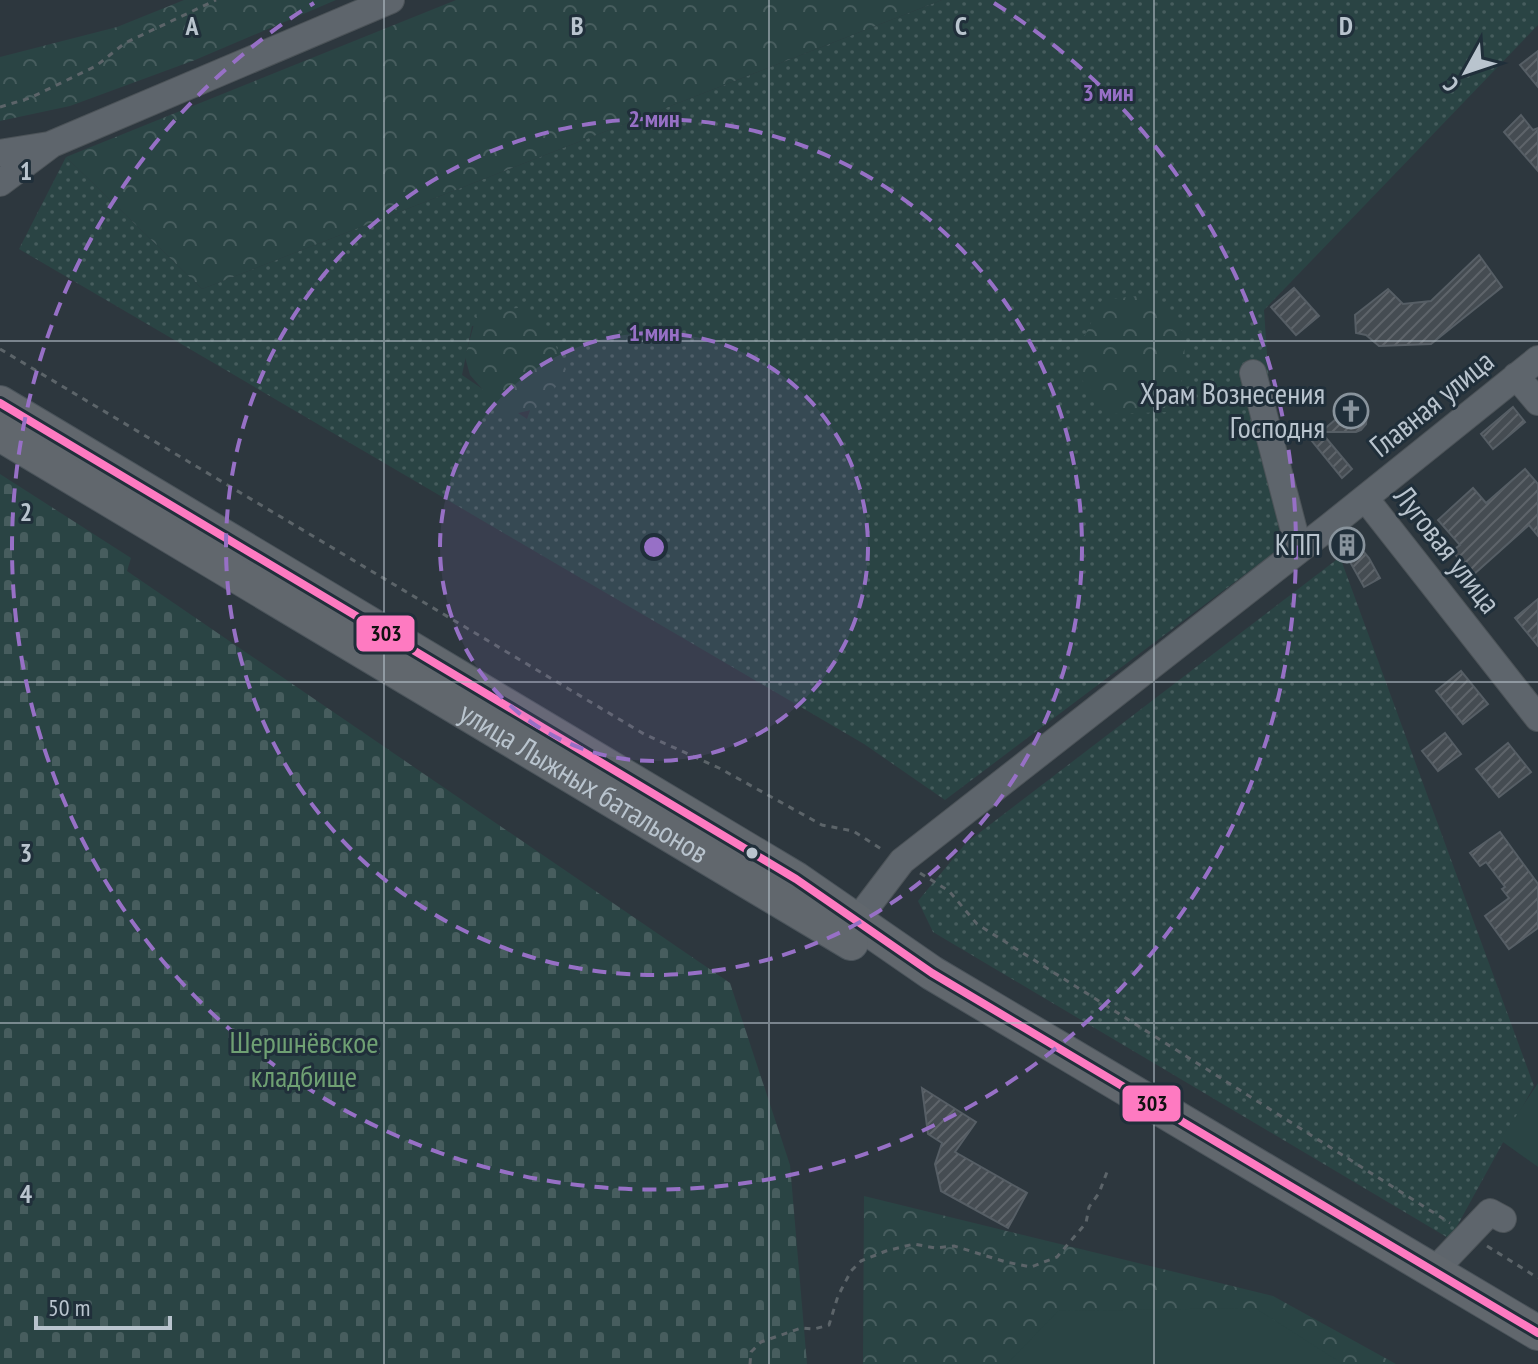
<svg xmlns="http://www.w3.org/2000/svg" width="1538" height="1364" font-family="'PT Sans Narrow',sans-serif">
<defs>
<pattern id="grass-dots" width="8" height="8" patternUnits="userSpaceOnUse" patternTransform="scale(2)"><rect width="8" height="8" fill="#2a4444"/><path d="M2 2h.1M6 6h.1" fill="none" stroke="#475d5e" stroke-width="1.8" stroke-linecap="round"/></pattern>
<pattern id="forest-crowns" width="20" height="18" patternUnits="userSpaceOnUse" patternTransform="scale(2)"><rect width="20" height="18" fill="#2a4444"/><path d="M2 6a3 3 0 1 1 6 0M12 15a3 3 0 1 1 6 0" fill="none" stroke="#475d5e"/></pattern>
<pattern id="cemetery-stones" width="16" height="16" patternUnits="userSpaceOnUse" patternTransform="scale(2)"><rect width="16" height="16" fill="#2a4444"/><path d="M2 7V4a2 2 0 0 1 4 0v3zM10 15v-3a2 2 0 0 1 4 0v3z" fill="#475d5e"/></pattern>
<pattern id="building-hatch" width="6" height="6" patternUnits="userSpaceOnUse" patternTransform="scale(2)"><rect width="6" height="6" fill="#454c52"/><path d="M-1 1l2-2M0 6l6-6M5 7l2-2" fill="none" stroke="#5e646a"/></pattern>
</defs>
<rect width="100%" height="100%" fill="#2d373e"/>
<path fill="url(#grass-dots)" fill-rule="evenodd" d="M942,0H1538V25L1264,310L1280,548L945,800L864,744L19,249L66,157L202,289ZM527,324L548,359L527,419L462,375L472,326Z
M1340,557L1534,1086L1450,1239L933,932L918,901L966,843Z"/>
<path fill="url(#forest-crowns)" d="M184,0H336L195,60L70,106L0,121V57L117,27Z
M456,0H942L202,289L66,157Z
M1155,294L1184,334L1185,373L1168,412L1112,414L1079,377L1080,345L1102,300Z
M525,307L553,340L568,374L535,409L506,416L470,375L465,357L477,313Z
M864,1196L1273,1296L1396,1364H863Z"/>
<path fill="url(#cemetery-stones)" d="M0,474L131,558L127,571L730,983L790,1165L807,1364H0Z"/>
<path fill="#2a4444" d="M1538,1083V1167L1500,1140Z
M1255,1308L1343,1364H1007L1058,1311Z"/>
<path fill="url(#building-hatch)" stroke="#565e65" stroke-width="2" d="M1538,51V87L1520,65Z
M1521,115L1533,130L1538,128V171L1504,132Z
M1479,255L1502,287L1431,344L1379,346L1366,335L1356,333L1355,315L1388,289L1403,304L1431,301Z
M1294,288L1319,316L1296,335L1271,307Z
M1351,394L1359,397L1364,406L1367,414L1366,424L1361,430L1356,432H1321L1336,419L1335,408L1339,399L1344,395Z
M1513,407L1525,422L1493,449L1481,434Z
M1321,432L1352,469L1342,478L1311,440Z
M1525,469L1538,484V536L1529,525L1473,575L1452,551L1460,545L1438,520L1473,488L1486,503Z
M1348,533L1369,558L1380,578L1364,587L1349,560L1335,544Z
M1538,599V646L1515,618Z
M1461,671L1488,704L1463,724L1436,691Z
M1445,733L1461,754L1438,771L1422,751Z
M1508,743L1531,772L1499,797L1476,769Z
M1500,832L1538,884V928L1509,949L1485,916L1509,898L1502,889L1505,887L1486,862L1480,866L1470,853Z
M922,1088L976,1122L955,1152L1027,1193L1008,1228L941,1191L935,1164L942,1143L928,1134Z"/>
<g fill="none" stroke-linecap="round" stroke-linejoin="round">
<g stroke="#4c5358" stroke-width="28">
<path id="minor" d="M0,153L49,145
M0,183L52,144L391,0
M1253,373L1299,550
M1516,376L1538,402
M1365,498L1538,718
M845,936L902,861L1330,526L1538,359
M1434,1271L1490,1212L1503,1219"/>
</g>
<g stroke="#4b545b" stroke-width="36">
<g id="major">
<path d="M0,403L796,879L932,973L1538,1333"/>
<path id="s1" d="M0,434L851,943"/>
</g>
</g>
<path stroke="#5c6469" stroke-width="3" stroke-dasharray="6 6" stroke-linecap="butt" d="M0,107L30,98L96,66L125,43L216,0
M0,349L644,734L719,768L822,825L853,831L883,850
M920,873L949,891L977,924L1450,1223
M1487,1246L1538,1278
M750,1364L751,1352L761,1342L801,1328L814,1329L829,1325L838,1296L851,1271L861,1261L886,1251L914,1244L935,1248L954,1246L1006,1262L1031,1267L1057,1257L1086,1223L1089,1207L1099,1193L1107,1172"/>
<use href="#minor" stroke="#5e656c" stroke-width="26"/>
<use href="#major" stroke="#61676d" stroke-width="34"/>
<g stroke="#202f3a" stroke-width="14">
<path id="bus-1" d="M0,403L796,879L932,973L1538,1333"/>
</g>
<use href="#bus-1" stroke="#fe7ac1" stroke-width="8"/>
</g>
<path fill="none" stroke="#b9c4ce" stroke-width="2" stroke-opacity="0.55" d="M384,0V1364M769,0V1364M1154,0V1364M0,341H1538M0,682H1538M0,1023H1538"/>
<circle cx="654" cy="547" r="214" fill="#9770c6" fill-opacity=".12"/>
<g fill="none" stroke="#9770c6" stroke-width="4" stroke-dasharray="14 10">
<circle cx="654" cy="547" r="214"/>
<circle cx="654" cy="547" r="428"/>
<path d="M994 3A642 642 0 1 1 314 3"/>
</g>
<defs>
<g id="church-ring" transform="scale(1.8)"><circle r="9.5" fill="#202f3a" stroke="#88939c" stroke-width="1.5"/><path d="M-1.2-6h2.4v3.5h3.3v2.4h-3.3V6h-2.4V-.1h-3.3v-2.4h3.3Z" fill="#88939c"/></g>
<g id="building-ring" transform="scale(1.8)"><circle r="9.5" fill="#202f3a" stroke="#88939c" stroke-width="1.5"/><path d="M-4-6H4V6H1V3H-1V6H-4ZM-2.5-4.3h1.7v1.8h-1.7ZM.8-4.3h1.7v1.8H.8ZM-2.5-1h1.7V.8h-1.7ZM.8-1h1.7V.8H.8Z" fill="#88939c"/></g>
</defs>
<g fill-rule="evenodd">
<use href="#church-ring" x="1351" y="411"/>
<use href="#building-ring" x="1347" y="545"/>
</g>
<circle fill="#b9c4ce" stroke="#202f3a" stroke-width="3" cx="752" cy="853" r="7"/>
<g text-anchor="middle" stroke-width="6" stroke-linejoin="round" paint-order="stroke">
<g font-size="30" fill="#b9c4ce" stroke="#202f3a" text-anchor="end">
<text x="1325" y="404">Храм Вознесения<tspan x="1325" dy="34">Господня</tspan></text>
<text x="1321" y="555">КПП</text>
</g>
<g font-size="30" fill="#b9c4ce" stroke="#202f3a">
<text transform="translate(1432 404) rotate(-39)" y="10">Главная улица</text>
<text transform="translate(1447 550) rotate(52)" y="10">Луговая улица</text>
<text dy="10" stroke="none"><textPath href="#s1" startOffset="680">улица Лыжных батальонов</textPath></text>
</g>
<g font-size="30" fill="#6fa073" stroke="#202f3a">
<text x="304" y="1053">Шершнёвское<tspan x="304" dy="34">кладбище</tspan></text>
</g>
</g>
<g font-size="26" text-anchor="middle" font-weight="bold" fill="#b9c4ce" stroke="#202f3a" stroke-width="6" stroke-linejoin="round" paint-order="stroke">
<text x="192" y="35">A</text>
<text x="577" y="35">B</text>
<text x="961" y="35">C</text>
<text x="1346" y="35">D</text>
<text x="26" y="180">1</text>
<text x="26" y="521">2</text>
<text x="26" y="862">3</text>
<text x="26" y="1203">4</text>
</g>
<circle cx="654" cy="547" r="12" fill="#9770c6" stroke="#202f3a" stroke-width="4"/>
<g font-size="24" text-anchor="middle" font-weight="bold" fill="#9770c6" stroke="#202f3a" stroke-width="6" stroke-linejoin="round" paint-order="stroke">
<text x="1108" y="101">3 мин</text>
<text x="654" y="127">2 мин</text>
<text x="654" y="341">1 мин</text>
</g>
<g stroke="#202f3a" stroke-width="3">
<rect x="355" y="614" width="61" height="39" rx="8" fill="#fe7ac1"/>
<rect x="1121" y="1084" width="61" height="39" rx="8" fill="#fe7ac1"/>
</g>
<g font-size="22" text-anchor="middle" font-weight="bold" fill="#111">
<text x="386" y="641">303</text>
<text x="1152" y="1111">303</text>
</g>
<g transform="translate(1466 72) rotate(230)" stroke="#202f3a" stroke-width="6" paint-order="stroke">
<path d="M0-6L14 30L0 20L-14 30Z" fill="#b9c4ce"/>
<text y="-12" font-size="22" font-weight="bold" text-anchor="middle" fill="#b9c4ce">С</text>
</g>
<path d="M36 1316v12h134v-12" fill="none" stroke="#b9c4ce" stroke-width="4"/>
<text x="48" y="1316" font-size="24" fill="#b9c4ce" stroke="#202f3a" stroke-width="6" paint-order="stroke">50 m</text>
</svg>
